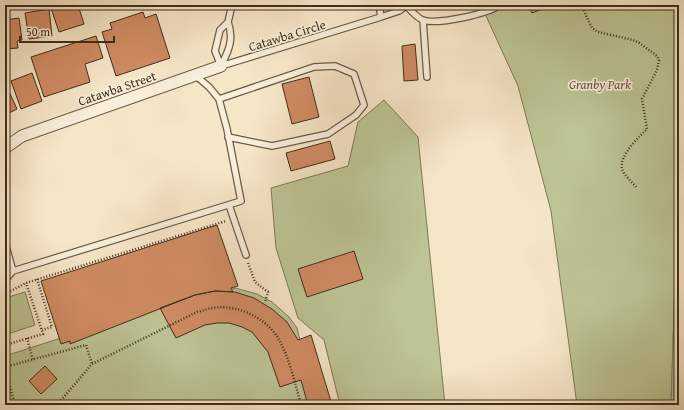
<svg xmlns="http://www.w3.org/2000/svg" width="684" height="410" font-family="'Gentium Book Plus',serif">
<rect width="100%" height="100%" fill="#f6e6c8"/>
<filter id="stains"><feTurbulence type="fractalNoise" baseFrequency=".005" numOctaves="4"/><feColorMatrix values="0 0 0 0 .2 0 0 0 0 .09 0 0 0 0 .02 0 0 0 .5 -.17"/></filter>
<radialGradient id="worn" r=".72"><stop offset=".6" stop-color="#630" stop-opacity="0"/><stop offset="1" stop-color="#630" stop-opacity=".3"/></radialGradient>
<path fill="#bdc495" stroke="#7e7956" d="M481,5H679V151L671,405H577L551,211L518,86Z
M384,100L418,137L445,405H340L324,340L298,318L276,248L271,188L348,166L358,122Z
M235,288L257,294L272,302L289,317L297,328L316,405H9L5,392V356L195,295L224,292Z
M25,292L35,325L5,335V298Z"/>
<path fill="#9dc0b2" stroke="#778674" d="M679,151V405H671Z"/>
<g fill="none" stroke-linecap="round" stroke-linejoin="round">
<path stroke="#6e7765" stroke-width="1" d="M675,405L679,273"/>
</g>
<path fill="#d08b63" stroke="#3e2e18" d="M50,5H78L84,24L59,32Z
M528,5H547V7L532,13Z
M49,9L52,36L29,39L25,13Z
M143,12L145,18L156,14L170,58L116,76L102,32L112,29L110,23Z
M19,18L22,40L17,41L18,48L5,49V20Z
M96,36L103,58L85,64L90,82L44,97L31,57Z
M415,44L418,80L404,81L402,46Z
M32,73L42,101L21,109L11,81Z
M309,77L319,117L292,124L282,84Z
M7,87L17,109L5,115V88Z
M330,141L335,159L291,171L286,153Z
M217,225L238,286L231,288L233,292L215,291L195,295L70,344V341L61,344L41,281Z
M354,251L363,279L307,297L298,269Z
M215,291L235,292L254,298L272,309L287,322L298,340L311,335L332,405H308L301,380L280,387L268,352L252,332L242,327L229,323H217L205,325L176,338L160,308L195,295Z
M45,366L57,379L41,394L29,381Z"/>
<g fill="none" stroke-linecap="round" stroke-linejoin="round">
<g stroke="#6c5c44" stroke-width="8">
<path id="service" d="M379,5L381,17
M406,6C411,10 417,18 423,20C438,25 487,14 500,5
M423,20L427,77
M221,66L381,17L399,11L407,5
M221,66L215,51L220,30L228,22L232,5
M221,66C229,50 234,39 228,22
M219,99L314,67L335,66L354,74L364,105L356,115L328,134L272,146L228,137
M229,205L246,255
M5,243L13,271
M5,280L13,271L241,201L227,129L219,99L209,87L195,75"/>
</g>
<g stroke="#6c5c44" stroke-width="13">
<path id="minor" d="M5,148L22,136L221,66"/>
</g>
<path stroke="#3e2e18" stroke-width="2.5" stroke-dasharray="1 2" stroke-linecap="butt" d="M581,5L592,28L598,32L629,39L638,42L657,56L659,60L657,70L642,99L647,129C639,137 619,155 622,169C624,175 632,182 636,187
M248,263L255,282L268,292L265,302
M37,279L52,327L42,330
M5,294L26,283L226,221
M27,338L33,360
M5,345L43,334L26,283
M5,367L86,345L92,364
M5,369L15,405
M5,404V405
M57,405L92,364L197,312C202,311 207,309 212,308C237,304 265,317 278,338C288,354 296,386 301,405"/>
<use href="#service" stroke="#f9efdb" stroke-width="5.5"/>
<use href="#minor" stroke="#f9efdb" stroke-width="11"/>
</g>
<g text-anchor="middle" stroke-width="3.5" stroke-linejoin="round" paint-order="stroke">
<g font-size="13" fill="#3e2e18" stroke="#f9efdb">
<text transform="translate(287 35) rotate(-17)" y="5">Catawba Circle</text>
<text transform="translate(117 88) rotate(-19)" y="5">Catawba Street</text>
</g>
<g font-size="13" font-style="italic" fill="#5e5437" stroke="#f9efdb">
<text x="600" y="89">Granby Park</text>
</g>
</g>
<rect width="684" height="410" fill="none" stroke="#f6e6c8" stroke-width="20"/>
<rect x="6" y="6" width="672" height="398" fill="none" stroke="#3e2e18" stroke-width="2"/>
<rect x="10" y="10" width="664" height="390" fill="none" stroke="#3e2e18"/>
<path d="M20 36v6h94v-6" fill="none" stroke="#3e2e18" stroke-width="2"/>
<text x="26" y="36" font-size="12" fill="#3e2e18" stroke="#f9efdb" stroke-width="3" paint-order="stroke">50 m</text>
<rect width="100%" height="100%" filter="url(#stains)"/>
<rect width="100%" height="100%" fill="url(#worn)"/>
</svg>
